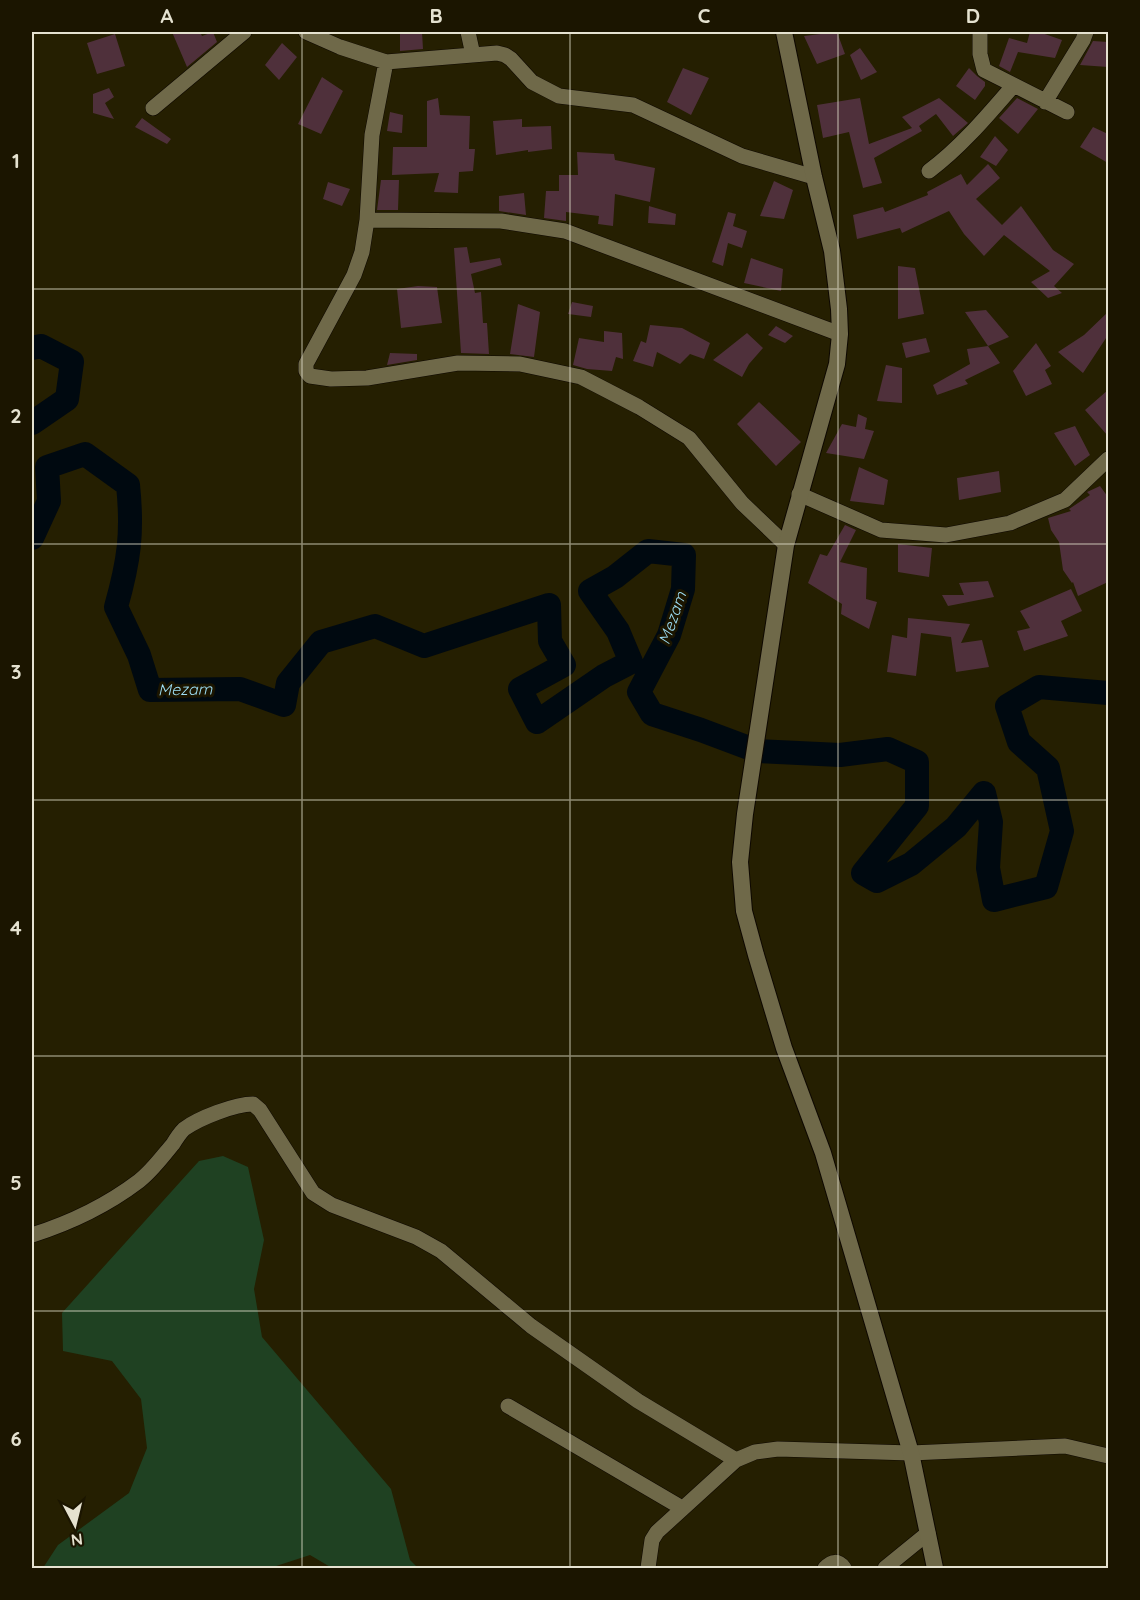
<svg xmlns="http://www.w3.org/2000/svg" width="1140" height="1600" font-family="Quicksand,sans-serif">
<rect width="100%" height="100%" fill="#251f01"/>
<path fill="#1f4122" d="M223,1156L248,1167L264,1240L254,1289L262,1337L391,1489L410,1560L418,1568H332L310,1555L270,1568H43L58,1545L129,1493L147,1448L141,1399L112,1361L63,1351L62,1313L199,1161Z"/>
<g fill="none" stroke-linecap="round" stroke-linejoin="round">
<path stroke="#000910" stroke-width="24" d="M32,348L41,346L72,362L67,399L32,423
M32,538L49,501L47,467L85,454L128,485C133,533 129,561 116,607L139,655L150,690L240,689L284,705L288,683L321,642L375,626L424,646L549,605L550,641L564,665L520,689L537,722L604,676L631,662L618,631L590,591L615,577L648,551L684,555L683,589L669,635L639,692L652,714L701,730L757,751L840,755L888,749L917,762V806L863,873L877,881L911,864L956,827L984,793L991,822L988,868L994,900L1046,887L1062,831L1048,768L1019,742L1007,706L1039,687L1108,693"/>
</g>
<path fill="#4f303b" d="M172,32H200L202,36L213,32L217,42L187,67Z
M400,32H422L423,49L400,51Z
M837,32L845,54L817,64L804,36Z
M1030,32H1039L1062,40L1055,58L1018,52L1010,72L999,66L1009,38L1027,43Z
M115,34L125,66L97,74L87,43Z
M1093,41L1108,42V67L1080,65Z
M282,43L297,57L279,80L265,65Z
M860,48L877,72L861,80L850,55Z
M683,68L709,78L691,115L667,102Z
M969,68L977,76L985,82V86L975,100L956,86Z
M322,77L343,91L321,134L298,124Z
M109,88L114,97L105,103L114,119L93,113V94Z
M438,98L440,115L470,116L469,149H475L473,171L459,172L458,193L434,192L439,173L392,175L393,147H427V101Z
M860,98L869,144L912,128L902,117L939,98L968,123L953,136L936,114L919,126L922,131L874,158L882,183L863,188L849,132L823,138L817,105Z
M1017,98L1038,109L1018,134L999,118Z
M390,112L403,115L402,133L387,131Z
M142,118L171,139L167,144L135,127Z
M522,119V127L551,126L552,149L528,152V150L496,155L493,121Z
M1093,127L1108,134V163L1080,147Z
M995,136L1008,150L996,166L980,157Z
M577,152L614,154L615,160L655,168L650,202L615,194L613,226L598,224L599,216L566,212V221L544,218L546,191H559V175H578Z
M988,164L1000,178L976,199L1002,225L1021,206L1053,250L1074,264L1054,286L1062,293L1048,298L1031,282L1050,271L1004,235L984,256L964,234L949,211L902,233L900,228L857,239L853,215L883,207L885,212L928,195L927,192L961,174L967,185Z
M381,180H399L398,210H377Z
M774,181L793,190L784,219L760,216Z
M328,182L350,189L342,206L323,199Z
M524,193L526,215L499,211V196Z
M649,206L676,214L675,225L648,223Z
M728,212L736,214L733,226L747,231L742,248L728,243L723,266L712,262Z
M467,247L470,263L500,258L502,265L471,274L475,293L481,292L483,323H487L489,354L461,353L454,248Z
M751,258L783,269L781,291L744,283Z
M898,266L915,268L924,314L898,319Z
M418,286L437,287L442,323L401,328L397,289Z
M572,302L593,306L591,317L568,314Z
M518,304L540,312L534,357L510,354Z
M986,310L1009,337L988,346L965,312Z
M1108,312V335L1083,373L1058,352L1084,335Z
M650,325L682,328L710,343L704,359L690,354L680,364L657,352L653,367L633,361L641,341L646,343Z
M776,326L793,336L785,343L768,335Z
M604,331L622,333L623,359L616,357L612,371L587,369L573,365L579,338L604,342Z
M747,333L763,348L749,364L742,377L713,360Z
M926,338L930,352L906,358L902,343Z
M1036,343L1051,366L1045,370L1052,384L1026,396L1013,371Z
M988,346L1000,363L965,380L968,384L937,395L933,385L970,364L967,349Z
M390,353L417,354V360L387,365Z
M886,365L902,368V403L877,401Z
M1108,390V436L1085,410Z
M759,402L801,442L776,466L737,424Z
M858,414L867,418L865,429L874,431L864,459L826,453L842,424L856,427Z
M1075,426L1090,455L1075,466L1054,433Z
M859,467L888,480L884,505L850,501Z
M999,471L1001,492L959,500L957,478Z
M1100,486L1108,497V582L1078,596L1073,582L1072,583L1063,570L1059,542L1051,530L1048,518L1071,511L1069,509L1090,495L1087,492Z
M845,525L856,530L840,562L867,568L866,599L877,602L869,629L841,614L842,604L808,583L820,554L827,556Z
M898,544L932,548L929,577L898,572Z
M988,581L994,597L948,606L942,595H964L959,583Z
M1071,589L1082,611L1061,621L1068,636L1024,651L1017,631L1030,628L1020,611Z
M908,618L970,624L961,643L982,640L989,667L956,672L951,637L921,633L916,676L887,672L892,635L907,638Z"/>
<g fill="none" stroke-linecap="round" stroke-linejoin="round">
<g stroke="#0e0800" stroke-width="16">
<path id="minor" d="M306,32L340,47L386,62L497,53L505,55L511,59L532,82L559,96L633,105L742,156L814,177
M468,32L473,55
M980,32V54L984,70L1067,112
M386,62L372,135L367,220L362,252L354,275L306,364V371L310,376L331,379L367,378L458,363L520,364L581,377L639,407L689,438L742,503L786,545
M1045,102L1083,40L1086,32
M153,108L244,32
M929,171C961,147 987,116 1013,86
M367,220L501,221L565,231L840,334
M799,494L881,530L946,535L1010,523L1065,500L1108,459
M32,1235C70,1223 106,1206 139,1181C152,1171 162,1157 173,1144C176,1139 180,1133 184,1129C199,1118 235,1104 253,1104L260,1110L313,1193L332,1205L416,1237L441,1251L531,1326L638,1401L736,1460
M508,1406L682,1508
M648,1568L652,1540L657,1532L736,1460L755,1452L778,1449L911,1453L1065,1446L1108,1456
M825,1568C832,1561 838,1560 844,1568
M885,1568L928,1533"/>
</g>
<g stroke="#0e0800" stroke-width="18">
<path id="tertiary" d="M784,32L814,177L832,251L839,309L840,334L837,364L786,545L745,814L740,862L744,911L756,955L784,1048L823,1153L911,1453L935,1568"/>
</g>
<use href="#minor" stroke="#6f6949" stroke-width="15"/>
<use href="#tertiary" stroke="#6f6949" stroke-width="16"/>
</g>
<path fill="none" stroke="#e5e2d0" stroke-width="1.5" stroke-opacity="0.55" d="M302,32V1568M570,32V1568M838,32V1568M32,289H1108M32,544H1108M32,800H1108M32,1056H1108M32,1311H1108"/>
<g text-anchor="middle" stroke-width="6" stroke-linejoin="round" paint-order="stroke">
<g font-size="16" font-style="italic" fill="#9edff6" stroke="#1b1500">
<text transform="translate(672 618) rotate(-71)" y="6">Mezam</text>
<text transform="translate(185 689) rotate(-1)" y="6">Mezam</text>
</g>
</g>
<rect width="1140" height="1600" fill="none" stroke="#1b1500" stroke-width="66"/>
<g transform="translate(75 1525) rotate(173)" stroke="#1b1500" stroke-width="4.5" paint-order="stroke">
<path d="M0-4.5L10 22L0 15L-10 22Z" fill="#e5e2d0"/>
<text y="-9" font-size="16" font-weight="bold" text-anchor="middle" fill="#e5e2d0">N</text>
</g>
<rect x="33" y="33" width="1074" height="1534" fill="none" stroke="#e5e2d0" stroke-width="2"/>
<g font-size="20" text-anchor="middle" font-weight="bold" fill="#e5e2d0">
<text x="167" y="23">A</text>
<text x="436" y="23">B</text>
<text x="704" y="23">C</text>
<text x="973" y="23">D</text>
<text x="16" y="168">1</text>
<text x="16" y="423">2</text>
<text x="16" y="679">3</text>
<text x="16" y="935">4</text>
<text x="16" y="1190">5</text>
<text x="16" y="1446">6</text>
</g>
</svg>
